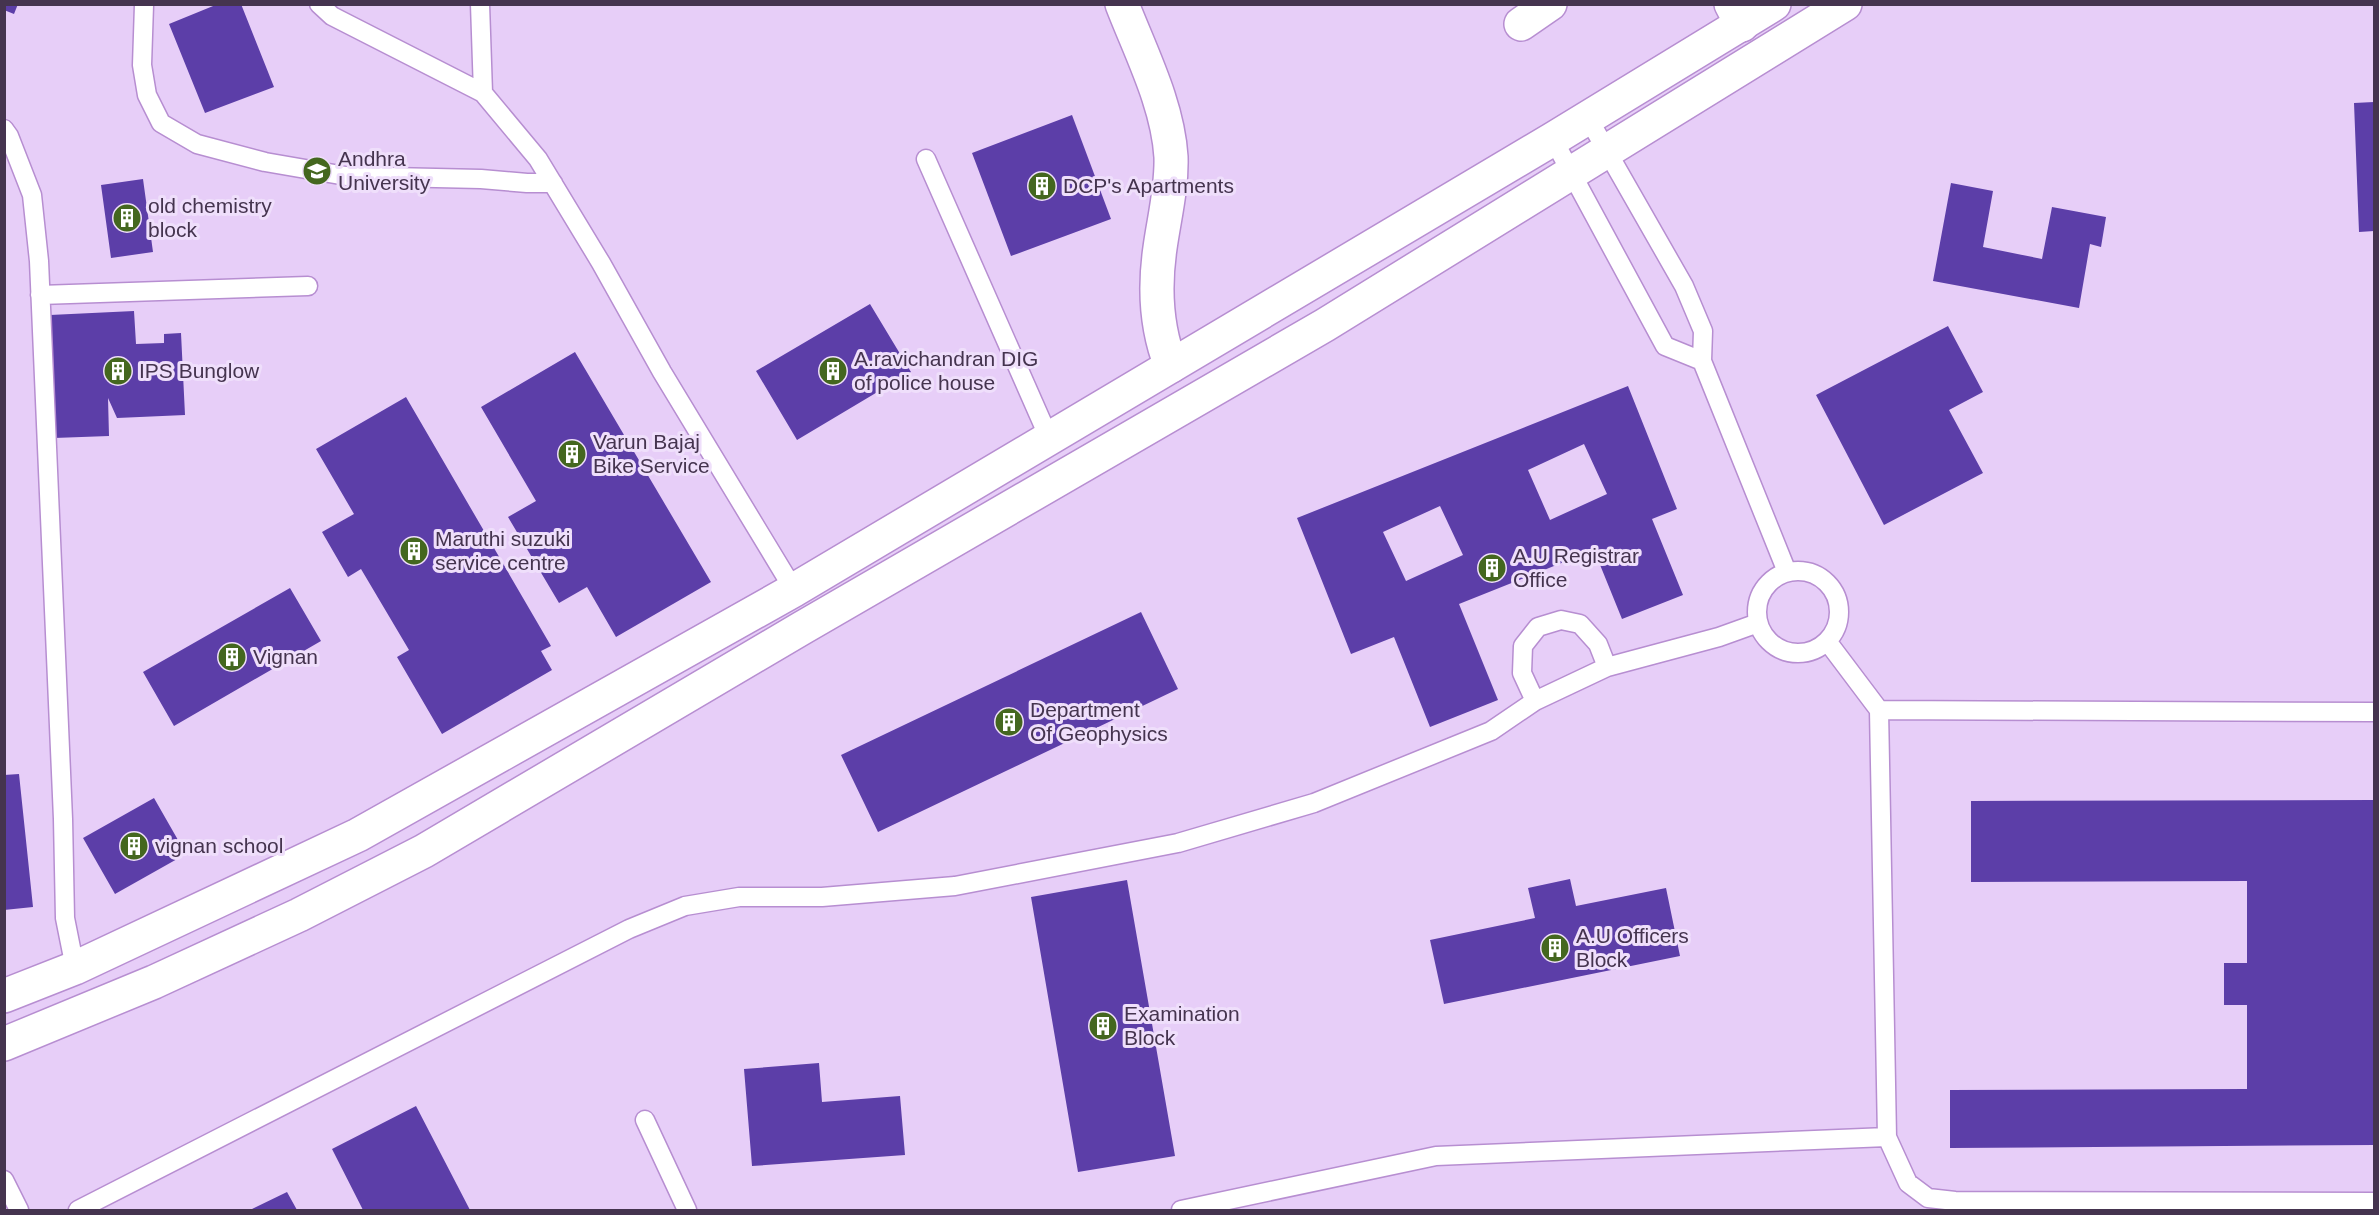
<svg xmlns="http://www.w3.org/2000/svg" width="2379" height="1215" font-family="Helvetica,sans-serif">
<rect width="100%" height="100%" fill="#e7cef8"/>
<path fill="#5c3ea8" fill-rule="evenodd" d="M4,4H18L14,14L4,10Z
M218,4H241L274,87L205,113L169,24Z
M2374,102V231L2359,232L2354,103Z
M1072,115L1111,219L1011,256L972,153Z
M143,179L153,252L111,258L101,185Z
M1951,183L1993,191L1983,247L2042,259L2052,207L2106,217L2101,247L2090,244L2079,308L1933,281Z
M870,304L911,372L797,440L756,371Z
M134,311L136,344L164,343V334L181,333L185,415L117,418L108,398L109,436L54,438L50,315Z
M1948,326L1983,392L1949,410L1983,473L1884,525L1816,395Z
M575,352L711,582L616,637L587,587L559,603L508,517L536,501L481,407Z
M1628,386L1677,509L1652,519L1683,595L1622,619L1594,550L1459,604L1498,700L1430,727L1394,637L1351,654L1297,518ZM1584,444L1607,494L1550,520L1528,470ZM1440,506L1463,555L1406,581L1383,532Z
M406,397L551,646L541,651L552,670L442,734L397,657L409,650L361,569L348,577L322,532L354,514L316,449Z
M290,588L321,641L174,726L143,672Z
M1141,612L1178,689L878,832L841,755Z
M19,774L33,907L4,910V775Z
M154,798L186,854L115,894L83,838Z
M2374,800V1145L1950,1148V1090L2247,1089V1005H2224V963H2247V881L1971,882V801Z
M1570,879L1576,906L1666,888L1680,956L1444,1004L1430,940L1535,918L1528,888Z
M1127,880L1175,1156L1078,1172L1031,897Z
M819,1063L822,1102L900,1096L905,1155L752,1166L744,1069Z
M416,1106L470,1210H363L332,1149Z
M287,1192L297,1210H250Z"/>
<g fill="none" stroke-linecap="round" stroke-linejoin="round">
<g stroke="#b78ed1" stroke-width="21">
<path id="service" d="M319,4L332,16L483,93L538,159L601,263L662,372L794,590
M480,4L483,93
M144,5L142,65L147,95L161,123L197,144L265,162L346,176L481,179L527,183H553
M1588,118L1684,286L1703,331L1702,361L1787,572
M4,129L9,136L32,195L39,261L63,819L65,918L75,968
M1553,139L1665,346L1702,361
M926,159L1049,438
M40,295L308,286
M1757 612a41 41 0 1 1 82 0a41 41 0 1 1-82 0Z
M1827,641L1879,710L1887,1137
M1607,667L1719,637L1758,623
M1879,710L2374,712
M645,1120L687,1210
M4,1180L19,1210
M78,1210L629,929L685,906L739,897H822L955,886L1178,843L1314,803L1491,731L1535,701L1607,667L1598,644L1580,624L1561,620L1538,627L1523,646L1522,673L1535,701
M1181,1210L1436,1156L1887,1137L1908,1183L1928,1198L1955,1201L2374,1202"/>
</g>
<g stroke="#b78ed1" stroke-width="36">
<path id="minor" d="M1122,4C1141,53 1168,105 1171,157C1172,188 1164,219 1160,248C1154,289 1156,328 1171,366
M1731,4L1742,25
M1521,24L1550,4"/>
</g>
<g stroke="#b78ed1" stroke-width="36">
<path id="primary" d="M4,996L75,968L358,835L794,590L1553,139L1774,4
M4,1044L154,982L299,915L424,851L802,628L1325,325L1845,4"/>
</g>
<use href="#service" stroke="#fff" stroke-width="18"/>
<use href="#minor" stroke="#fff" stroke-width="33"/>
<use href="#primary" stroke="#fff" stroke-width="33"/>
</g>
<defs>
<g id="university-disc" transform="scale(1.5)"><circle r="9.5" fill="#44671f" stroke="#efdffb"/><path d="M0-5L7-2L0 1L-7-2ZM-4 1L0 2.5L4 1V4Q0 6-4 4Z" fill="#fff"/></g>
<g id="building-disc" transform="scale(1.5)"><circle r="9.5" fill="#44671f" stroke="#efdffb"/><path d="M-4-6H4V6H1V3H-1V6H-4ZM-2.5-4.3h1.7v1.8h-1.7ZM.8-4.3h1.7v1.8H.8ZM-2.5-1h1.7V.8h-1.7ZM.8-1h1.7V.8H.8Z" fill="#fff"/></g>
</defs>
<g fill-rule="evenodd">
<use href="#university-disc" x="317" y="171"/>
<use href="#building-disc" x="1042" y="186"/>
<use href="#building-disc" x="127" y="218"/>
<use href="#building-disc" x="118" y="371"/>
<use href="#building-disc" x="833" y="371"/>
<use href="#building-disc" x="572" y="454"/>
<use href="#building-disc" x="414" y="551"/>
<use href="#building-disc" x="1492" y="568"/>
<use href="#building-disc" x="232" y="657"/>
<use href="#building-disc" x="1009" y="722"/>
<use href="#building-disc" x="134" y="846"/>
<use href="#building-disc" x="1555" y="948"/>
<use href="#building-disc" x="1103" y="1026"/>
</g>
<g text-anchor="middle" stroke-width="6" stroke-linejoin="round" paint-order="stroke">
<g font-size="21" fill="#45344f" stroke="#efdffb" text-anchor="start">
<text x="338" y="166">Andhra<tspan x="338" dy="24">University</tspan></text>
<text x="1063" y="193">DCP's Apartments</text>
<text x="148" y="213">old chemistry<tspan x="148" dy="24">block</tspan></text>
<text x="854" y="366">A.ravichandran DIG<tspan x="854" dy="24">of police house</tspan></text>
<text x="139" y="378">IPS Bunglow</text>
<text x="593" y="449">Varun Bajaj<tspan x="593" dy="24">Bike Service</tspan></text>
<text x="435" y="546">Maruthi suzuki<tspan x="435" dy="24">service centre</tspan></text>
<text x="1513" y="563">A.U Registrar<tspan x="1513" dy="24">Office</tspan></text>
<text x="253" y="664">Vignan</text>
<text x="1030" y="717">Department<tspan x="1030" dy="24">Of Geophysics</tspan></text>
<text x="155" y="853">vignan school</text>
<text x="1576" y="943">A.U Officers<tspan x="1576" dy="24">Block</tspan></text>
<text x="1124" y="1021">Examination<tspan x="1124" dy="24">Block</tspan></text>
</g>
</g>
<rect width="2379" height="1215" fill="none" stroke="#45344f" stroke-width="12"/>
</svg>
